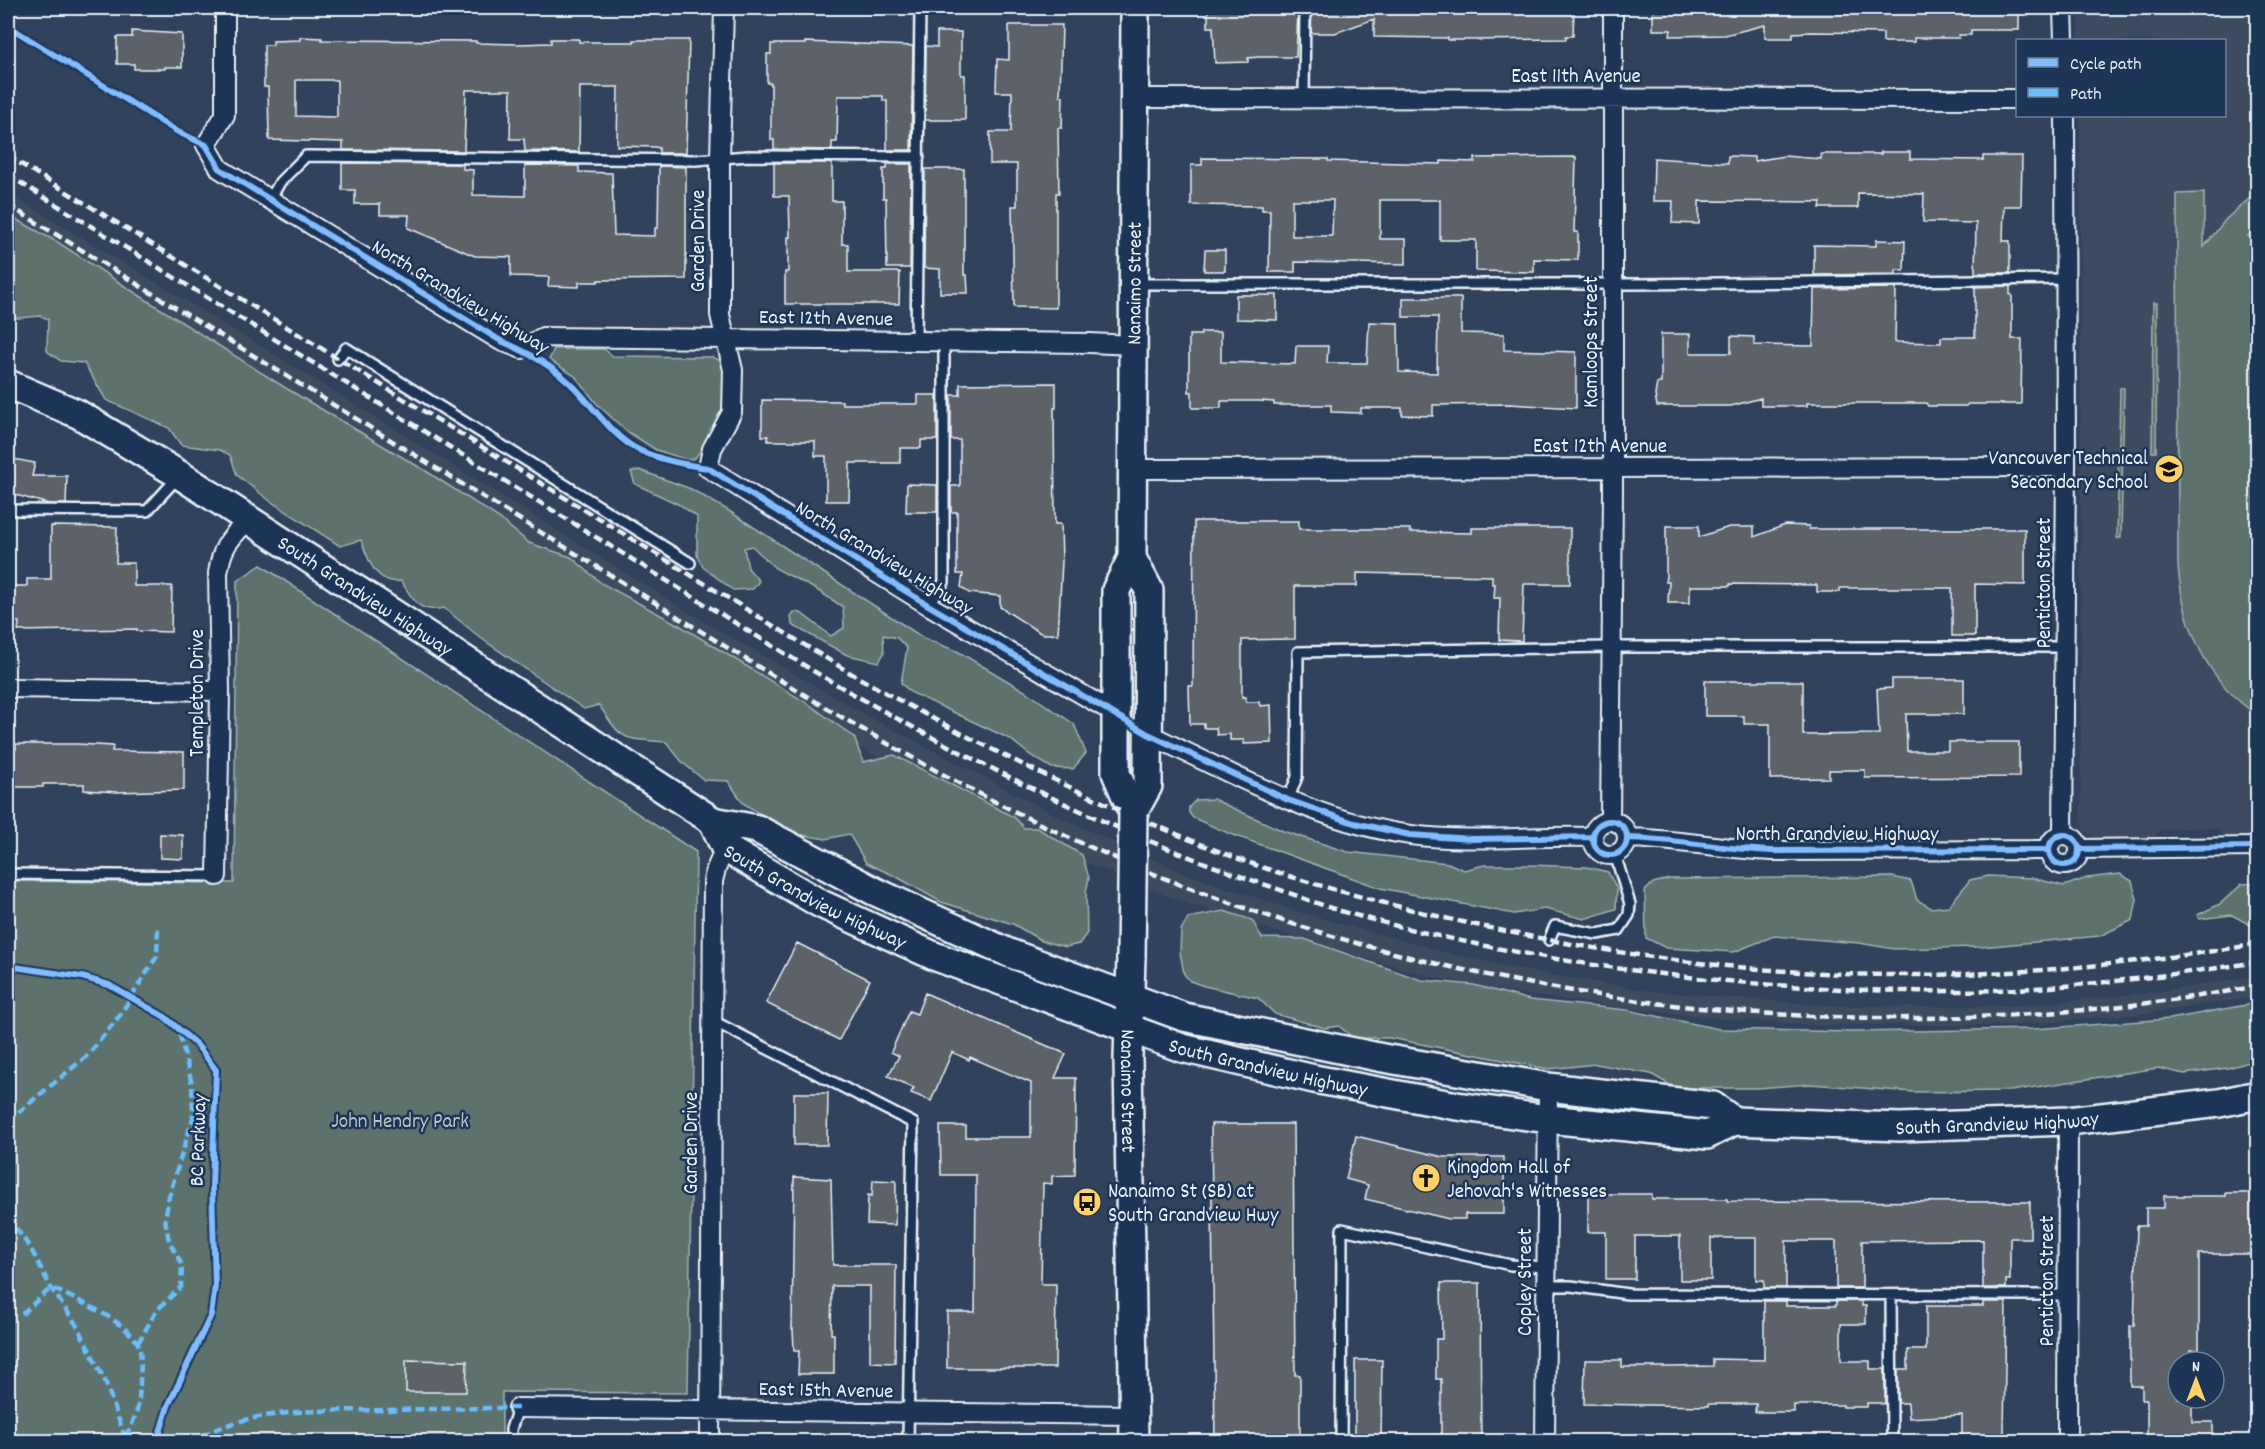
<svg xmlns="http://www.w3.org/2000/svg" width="2265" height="1449" font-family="Dekko,sans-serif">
<rect width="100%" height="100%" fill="#30425c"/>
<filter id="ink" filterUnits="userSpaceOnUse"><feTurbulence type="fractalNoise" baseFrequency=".0167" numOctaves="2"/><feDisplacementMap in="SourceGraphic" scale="12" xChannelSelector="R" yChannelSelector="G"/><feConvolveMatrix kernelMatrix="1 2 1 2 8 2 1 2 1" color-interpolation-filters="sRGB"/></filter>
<g filter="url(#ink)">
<path fill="#3d4c60" d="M2079,8H2257V837H2224L2218,828L2161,829L2155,837L2150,839H2102L2093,837L2083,829L2081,822L2080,116H2224V40H2079Z
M8,193L259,345L701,620L873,719L995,783L1059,817L1183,873L1302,913L1444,952L1533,972L1650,991L1821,1005L1922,1007L2026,1005L2147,993L2257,976V997L2148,1013L2013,1025H1818L1725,1019L1632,1009L1530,995L1437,978L1309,942L1182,902L1053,849L987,817L765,696L8,231Z"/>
<path fill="#5d726d" stroke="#a2b2b2" stroke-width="1.5" d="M2257,192V226L2248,236H2258L2257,715C2206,680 2183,626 2178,566L2177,194L2204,193V247L2226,219Z
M8,215L59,243L126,287L284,387L429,473L499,518L529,543L571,557L601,583L679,625L810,705L854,737L863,762L894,755L1014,817L1024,828H1037L1082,855L1089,878L1086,892L1087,933L1079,944L1066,947L1042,941L1013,924L941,902L897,877L866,863L849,834L826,839L790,833L743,803L728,781L704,780L683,763L666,742C621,738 624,743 599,705L584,709L482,639L444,608C419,614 413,600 401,581C375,585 368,559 361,540L340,546L270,501L237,475L230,455L220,450L181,445L169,428L106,400L84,363L61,361L47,351L48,319L41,316L8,319Z
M2153,303H2157L2156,452H2152Z
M554,349H604L613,356L712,357L721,361L726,367L729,388L720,425L695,458L687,460L656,450L625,430L597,404L575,376L549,360Z
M2120,388H2124L2121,538H2117Z
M639,470L691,489L729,511L925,639L957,651L1023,690L1074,724L1086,753L1073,769L1052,768L1030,755L1010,739L910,692L901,683L907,648L897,638L883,635L884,653L879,662L847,655L792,625L791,616L794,612L801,613L831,636L844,628L843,607L817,590L775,568L752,546L744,548L748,568L759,581L753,589L733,590L703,567L697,555V517L680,505L635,484L631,472Z
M261,565L696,852L688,1393L502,1392V1441L8,1442V881L234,883L237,581Z
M1213,799L1283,831L1348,852L1448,863L1464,870L1484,865H1529L1586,867L1608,872L1617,889L1616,909L1584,919L1545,909L1514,914L1380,888L1228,833L1193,818L1189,813V807L1196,800Z
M2120,874L2132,881L2137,899L2133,920L2100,936L1981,947L1894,949L1859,943L1774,936L1734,952L1666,948L1646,938L1645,891L1653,883L1669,879L1892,877L1911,881L1917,900L1931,908L1949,906L1970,880L1988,876L2032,878L2064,886L2087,878Z
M2257,883V925L2252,926L2232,915L2199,919L2197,915L2220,904L2242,884Z
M1224,911L1252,920L1262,938L1304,939L1421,980L1474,985L1530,1000L1627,1010L1719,1029L1853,1032L2034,1029L2170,1019L2257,1003V1060L2228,1068L2184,1074L2158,1068L2011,1091L1913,1092L1810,1084L1758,1088H1675L1651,1074L1596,1064L1549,1069L1390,1038H1353L1339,1026L1325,1028L1275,1014L1258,998L1204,986L1190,981L1184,974L1180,952L1181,930L1188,918Z"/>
<path fill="#5c6268" stroke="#e8f1f8" stroke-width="1.5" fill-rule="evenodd" d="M1208,8H1250V11H1298L1296,57H1259L1248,58V62L1215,63L1213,27H1208Z
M1316,8H1574L1573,36H1566V39L1471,40H1448V38L1374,37V19L1335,33H1311L1312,11H1316Z
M1653,8H2019V30H1971V35H1959V38H1914V42H1883V33L1811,32L1793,33V38H1765V25L1725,35L1670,36L1671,30H1653Z
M1009,25H1062L1060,96H1063L1062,128H1058L1059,193H1056V308L1014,307L1012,206H1017V164H990V132H1011L1012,92H996L997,59L1009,60Z
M132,31L182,34V67H165V69H134V64H117V37H132Z
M937,32H961V75H965V120H925L926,46L937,47Z
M300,37L322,38V40L476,41V43L518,44L551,43V39H579V42H634V40H689L686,153H659V148L655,147L617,146L618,87H580L579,152L525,151L524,139H510L511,90H466L464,151L343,150V142L269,140L268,87H264V45H273V41L300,40ZM296,80H337V117L296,116Z
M805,42L913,46L911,150H887V101H883V96H838L837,142H832V150L774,149V140H771V83H767V54H771V44H805Z
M1881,152H1910V159L1983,160V156H2022L2021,206H2004L2003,241H2010V273H1975L1976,223L1923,222L1924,194L1858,193V208H1820L1821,202L1699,201V224L1672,223L1673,201H1653L1654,158L1728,163V156L1754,157V161L1784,156L1821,159V154H1881Z
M1576,157L1574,232H1578V260L1534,259V272L1476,271V240H1440V200H1380V239H1406V264L1295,262V272H1269L1270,210H1262V206L1191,205V165H1202V158L1328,159V161L1441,164V161L1475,162V158ZM1292,200H1333L1332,236H1292Z
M342,163L463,164V169L473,170V195L525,196V165L579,166V172L612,173L614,235L655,236V228H658L659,166L686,167V279L598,280V282H579V287L548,286L549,277L511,276V257L475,256L408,228L409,215H380V204H355V190H342Z
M774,163H832V201H842V244H848V272H900L899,304H785V272H788V237H790L789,196H774Z
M887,164H911L910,268H887L886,198H883V169H887Z
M925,169H964V275H967L968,293H940V269L924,268Z
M1876,240L1905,241L1904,271L1896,270V274L1814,275V245L1876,246Z
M1205,250H1225V271H1204Z
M2010,286V295H2012V339H2022L2021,404H1968L1966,406H1928L1926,403H1807V406H1761V398L1731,406H1657L1655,395L1657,383H1661V334H1690V353H1731V336L1754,337V345L1813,346L1814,289L1896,288L1895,342L1941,343V337H1975V287Z
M1236,295H1277V320L1236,319Z
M1403,298H1461V333L1504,334V350L1576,352V408L1509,404L1433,405V416L1402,415V408H1361V413L1331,412V405H1274V402L1260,401H1221V408H1192V392H1189V335H1201V332H1221V362L1295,364L1296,346H1328L1327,363H1367L1369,322L1398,323L1399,372L1437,373L1438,317H1403Z
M1056,383V408H1054L1055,524H1061L1062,562L1058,634H1042L1000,607V596L969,593L961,587L963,574H957V512H951V486H960V440H951V395H960V384Z
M918,395H937V440H921V448H900V463H850L849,501H826V456H815V441H768V436H762V400L842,401V404H918Z
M8,458L35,463L32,476H67L66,504H49L8,493Z
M907,484L937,485V512H906Z
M1194,521H1299V529H1410V532L1472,533V528H1570V584H1524L1522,641L1499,640L1500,598H1494L1495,584H1492V576L1357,573V586H1295V639L1242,640V697H1246V702H1259L1260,706L1271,705L1272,743L1244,744V740H1230V734L1217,735L1216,728H1204V724H1190L1189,686H1193Z
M1785,525L1809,526V529H2025V585L1975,584V636H1952V588H1840V592H1817V585L1730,584V586H1690V603H1668L1669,582H1666V526H1699V537L1729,527H1754V537Z
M51,526L117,527L116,563H134V586H172L171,632L137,631V629L18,631L19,622H8V586H27V579H51Z
M1892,679H1964V714H1906L1907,751H1948V742H2019V777L1865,778V770H1829V778L1770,779V724H1744V716H1705V681H1803V735L1879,734L1877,689L1892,688Z
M16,744H77L113,746L112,751L184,752V790L117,792L84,790V784H43V787H8V749H16Z
M160,834L183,835V859L160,858Z
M797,943L870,980L839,1040L766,1003Z
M925,993L1066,1054L1055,1078H1076L1075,1175L1052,1176V1184L1043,1183L1041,1284H1056L1055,1368H947V1312H975L976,1175H941L940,1126H966V1137H1031V1083L970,1057L969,1060L952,1052L931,1101L911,1093L914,1088L888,1076L899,1056L891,1052L909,1011L917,1014Z
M794,1093H828L827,1145H794Z
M1211,1124H1293L1295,1375H1300V1442H1215Z
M1356,1136L1443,1157H1504V1214H1465V1219H1449L1365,1199L1368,1185L1346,1179Z
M794,1177L831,1179L833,1265H896L895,1363L870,1362V1286H832L831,1334H834V1374H798L799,1351H794L793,1329H792Z
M873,1180L896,1181L895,1225L867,1224L868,1195L872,1196Z
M2226,1193H2258V1254H2199V1350H2190V1362H2178V1398H2192V1422H2213V1442H2147V1400H2142V1386H2130V1326H2134L2137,1226H2146V1208H2164V1196H2226Z
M1588,1194H1652V1199H1727V1201L2030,1202V1238H2010V1280H2006V1288H1983V1240L1862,1241V1288H1836V1241H1786V1288H1764V1280H1756V1238H1711V1280H1680V1236H1635V1279H1606V1232H1588Z
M1441,1283H1480L1481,1442H1441V1379H1436V1339H1442Z
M1764,1301H1786V1306H1836V1301H1862V1306H1866V1324H1841V1361H1870V1369H1885V1403H1867V1407H1843V1405H1794V1412H1755L1756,1404H1708V1406L1584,1404L1585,1360H1622V1367H1671L1713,1366V1359L1764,1360Z
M1983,1302H2006L2004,1434L2002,1442H1962V1415L1909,1418L1908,1403H1898V1369H1908V1350H1926V1306H1983Z
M406,1360L467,1361L466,1392H406Z
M1355,1360H1382L1381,1442H1355Z"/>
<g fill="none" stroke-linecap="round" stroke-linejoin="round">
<g stroke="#e8f1f8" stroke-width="14">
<path id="lane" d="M1304,98L1305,8
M271,198L280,182L306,156L696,160L748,156L919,157
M1136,284H1637L2066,279
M916,341L920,8
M338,359L346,348L690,563
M8,510L147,511L179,476
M928,605L944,582V341
M1288,800L1297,777L1298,652L1610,647H2065
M8,874L217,876
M1549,940L1555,926L1597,934L1619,930L1629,915L1630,904L1615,854
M713,1021L913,1123L908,1442
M1546,1286H1571L1628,1294L2068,1295
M1891,1295L1892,1442
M511,1442V1429L518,1408
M1341,1442L1342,1229L1511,1265L1546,1267"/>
</g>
<g stroke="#e8f1f8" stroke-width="22">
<path id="street" d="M225,8V115L206,145L220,169L501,341L522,349L543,337L1089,343L1133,345
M724,8L720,158V315L733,370L732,412L712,449L708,468L928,605L1116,714
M2063,8L2064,40
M1134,98L2018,99
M1133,469L2066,467
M8,688L220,691
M1148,734C1232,773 1318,823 1411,835C1471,843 1532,835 1593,837
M1610,821L1613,493V8
M1593 838a17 17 0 1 1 34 0a17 17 0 1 1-34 0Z
M2049 850a15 15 0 1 1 30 0a15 15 0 1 1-30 0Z
M2063,835L2066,467L2065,116
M1627,838C1675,839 1723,849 1771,851L2048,850
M2079,849L2258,847
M217,876L220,691L218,573C222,545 230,539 248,520
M518,1408L1134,1415
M710,1442L713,881L716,869L725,848
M1545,1442L1548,1087
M2067,1442L2068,1121"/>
</g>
<g stroke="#e8f1f8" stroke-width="32">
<g id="secondary">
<path id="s1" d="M8,384L78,414L180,475L713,821L757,829L874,891L1009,953L1184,1017L1383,1058L1548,1087L1713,1106L1734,1121"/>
<path d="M1132,558L1149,590L1148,786L1133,813"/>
<path id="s2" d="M1133,813L1116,773V590L1132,558L1135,8"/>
<path id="s3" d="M713,821L725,848L821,904L934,956L1182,1048L1314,1079L1457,1106L1548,1119L1707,1135L1734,1121L1900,1127L2068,1121L2219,1103L2258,1095"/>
<path id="s4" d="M1131,957L1128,1059L1134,1442"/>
</g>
</g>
<use href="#lane" stroke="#1d3557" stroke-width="9"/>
<use href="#street" stroke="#1d3557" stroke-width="18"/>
<use href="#secondary" stroke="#1d3557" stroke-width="27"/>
<path stroke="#e8f1f8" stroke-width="4.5" stroke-dasharray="9 4.5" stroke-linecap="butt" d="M8,156L847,671C945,727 1045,778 1150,823C1184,837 1218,852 1253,864C1315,886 1380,902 1445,918C1562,945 1681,965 1802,972C1954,981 2107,969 2258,944
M8,175L815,672C961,757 1112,833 1272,887C1296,895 1320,905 1344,912C1473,948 1604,970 1738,982C1830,990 1924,994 2017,989C2098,985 2178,974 2258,962
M8,205C211,329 414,455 617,579C770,674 923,773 1088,846C1450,1008 1868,1058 2258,986"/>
<g stroke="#e8f1f8" stroke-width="32" stroke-linecap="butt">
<path id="secondary-bridge" d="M1131,957L1133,813"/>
</g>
<use href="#secondary-bridge" stroke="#1d3557" stroke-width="27"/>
<path stroke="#69befc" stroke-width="4.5" stroke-dasharray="9 4.5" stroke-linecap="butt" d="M8,1121L88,1055L120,1015L157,956L158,924
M8,1217L31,1249L51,1288L78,1327L105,1381L125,1437
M54,1289C78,1301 121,1318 137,1342C143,1352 140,1372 140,1384C139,1406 137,1417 125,1437L126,1440
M22,1314L51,1288
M138,1343L157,1310L181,1287L182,1265L169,1241L165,1219L169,1196L193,1118L192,1084L179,1032
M190,1442C249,1407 319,1411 385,1410C430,1409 474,1408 518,1408"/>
<g stroke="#1d3557" stroke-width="10">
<path id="cycleway" d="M8,26L178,132L206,145L220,169L501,341C525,351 552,366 571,384C592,404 613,439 641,451C661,460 686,465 708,468L928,605L1148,734L1288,800L1354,823L1410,835L1472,839L1593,837
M1593 838a17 17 0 1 1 34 0a17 17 0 1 1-34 0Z
M2049 850a15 15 0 1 1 30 0a15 15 0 1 1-30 0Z
M1627,838C1675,839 1723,849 1771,851L2048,850
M2079,849L2258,847
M8,966L82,977L109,985L165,1017L197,1045L216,1070L212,1186L215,1286L211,1315L168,1406L157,1442"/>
</g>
<use href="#cycleway" stroke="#80bcff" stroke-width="6"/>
</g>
</g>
<defs>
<g id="school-disc" transform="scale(1.5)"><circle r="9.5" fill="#ffd166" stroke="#1d3557"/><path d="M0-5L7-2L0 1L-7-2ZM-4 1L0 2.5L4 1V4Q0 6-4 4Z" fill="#111"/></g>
<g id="church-disc" transform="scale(1.5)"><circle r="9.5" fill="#ffd166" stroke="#1d3557"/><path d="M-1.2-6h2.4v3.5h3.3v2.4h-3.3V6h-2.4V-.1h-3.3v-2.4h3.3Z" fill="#111"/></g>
<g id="bus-disc" transform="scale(1.5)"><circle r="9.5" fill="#ffd166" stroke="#1d3557"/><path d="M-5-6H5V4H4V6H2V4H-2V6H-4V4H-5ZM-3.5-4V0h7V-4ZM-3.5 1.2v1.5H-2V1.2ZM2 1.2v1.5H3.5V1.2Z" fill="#111"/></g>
</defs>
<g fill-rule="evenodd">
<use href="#school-disc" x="2169" y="469"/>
<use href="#church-disc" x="1426" y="1178"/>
<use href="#bus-disc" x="1087" y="1202"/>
</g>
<g text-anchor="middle" stroke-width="5" stroke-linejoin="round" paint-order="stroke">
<g font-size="21" fill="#e8f1f8" stroke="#1d3557">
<text x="1576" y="82">East 11th Avenue</text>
<text transform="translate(697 241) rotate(-90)" y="7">Garden Drive</text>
<text dy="7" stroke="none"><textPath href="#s2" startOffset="537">Nanaimo Street</textPath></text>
<text transform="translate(461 296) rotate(31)" y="7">North Grandview Highway</text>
<text transform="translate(826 317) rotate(1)" y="7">East 12th Avenue</text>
<text transform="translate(1590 342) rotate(-90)" y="7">Kamloops Street</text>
<text x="1600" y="452">East 12th Avenue</text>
<text transform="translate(885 557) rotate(31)" y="7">North Grandview Highway</text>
<text transform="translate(2043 583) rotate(-90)" y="7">Penticton Street</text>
<text dy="7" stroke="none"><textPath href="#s1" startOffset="416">South Grandview Highway</textPath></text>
<text transform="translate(196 693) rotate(-90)" y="7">Templeton Drive</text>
<text x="1837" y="840">North Grandview Highway</text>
<text dy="7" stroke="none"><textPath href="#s3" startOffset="132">South Grandview Highway</textPath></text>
<text dy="7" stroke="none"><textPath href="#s3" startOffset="618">South Grandview Highway</textPath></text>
<text dy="7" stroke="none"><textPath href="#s4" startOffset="134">Nanaimo Street</textPath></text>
<text dy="7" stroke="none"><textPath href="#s3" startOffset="1356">South Grandview Highway</textPath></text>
<text transform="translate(197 1140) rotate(-88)" y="7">BC Parkway</text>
<text transform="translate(690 1143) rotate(-90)" y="7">Garden Drive</text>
<text transform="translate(2046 1281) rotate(-90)" y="7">Penticton Street</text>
<text transform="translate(1524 1282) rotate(-90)" y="7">Copley Street</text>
<text transform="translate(826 1389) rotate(1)" y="7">East 15th Avenue</text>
</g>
<g font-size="21" fill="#e8f1f8" stroke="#1d3557" text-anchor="start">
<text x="2148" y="464" text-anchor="end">Vancouver Technical<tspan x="2148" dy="24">Secondary School</tspan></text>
<text x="1447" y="1173">Kingdom Hall of<tspan x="1447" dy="24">Jehovah's Witnesses</tspan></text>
<text x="1108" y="1197">Nanaimo St (SB) at<tspan x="1108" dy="24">South Grandview Hwy</tspan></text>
</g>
<g font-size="21" fill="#b7c5c7" stroke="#1d3557">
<text x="400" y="1127">John Hendry Park</text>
</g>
</g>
<rect width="2265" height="1449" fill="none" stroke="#1d3557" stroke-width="30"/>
<rect x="15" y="15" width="2235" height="1419" fill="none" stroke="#e8f1f8" stroke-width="2" filter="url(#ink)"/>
<rect x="2016" y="39" width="210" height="78" fill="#1d3557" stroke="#6e8097" stroke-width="1.5"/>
<rect x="2028" y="58" width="30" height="9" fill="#80bcff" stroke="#6e8097" stroke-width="1.5"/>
<text x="2070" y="69" font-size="18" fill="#e8f1f8">Cycle path</text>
<rect x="2028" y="88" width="30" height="9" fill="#69befc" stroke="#6e8097" stroke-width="1.5"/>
<text x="2070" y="99" font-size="18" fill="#e8f1f8">Path</text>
<g transform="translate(2196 1380)"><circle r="28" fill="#1d3557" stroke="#6e8097" stroke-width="1.5"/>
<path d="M0-4.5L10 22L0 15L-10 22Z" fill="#ffd166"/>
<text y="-9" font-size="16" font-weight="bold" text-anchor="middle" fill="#e8f1f8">N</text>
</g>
</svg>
